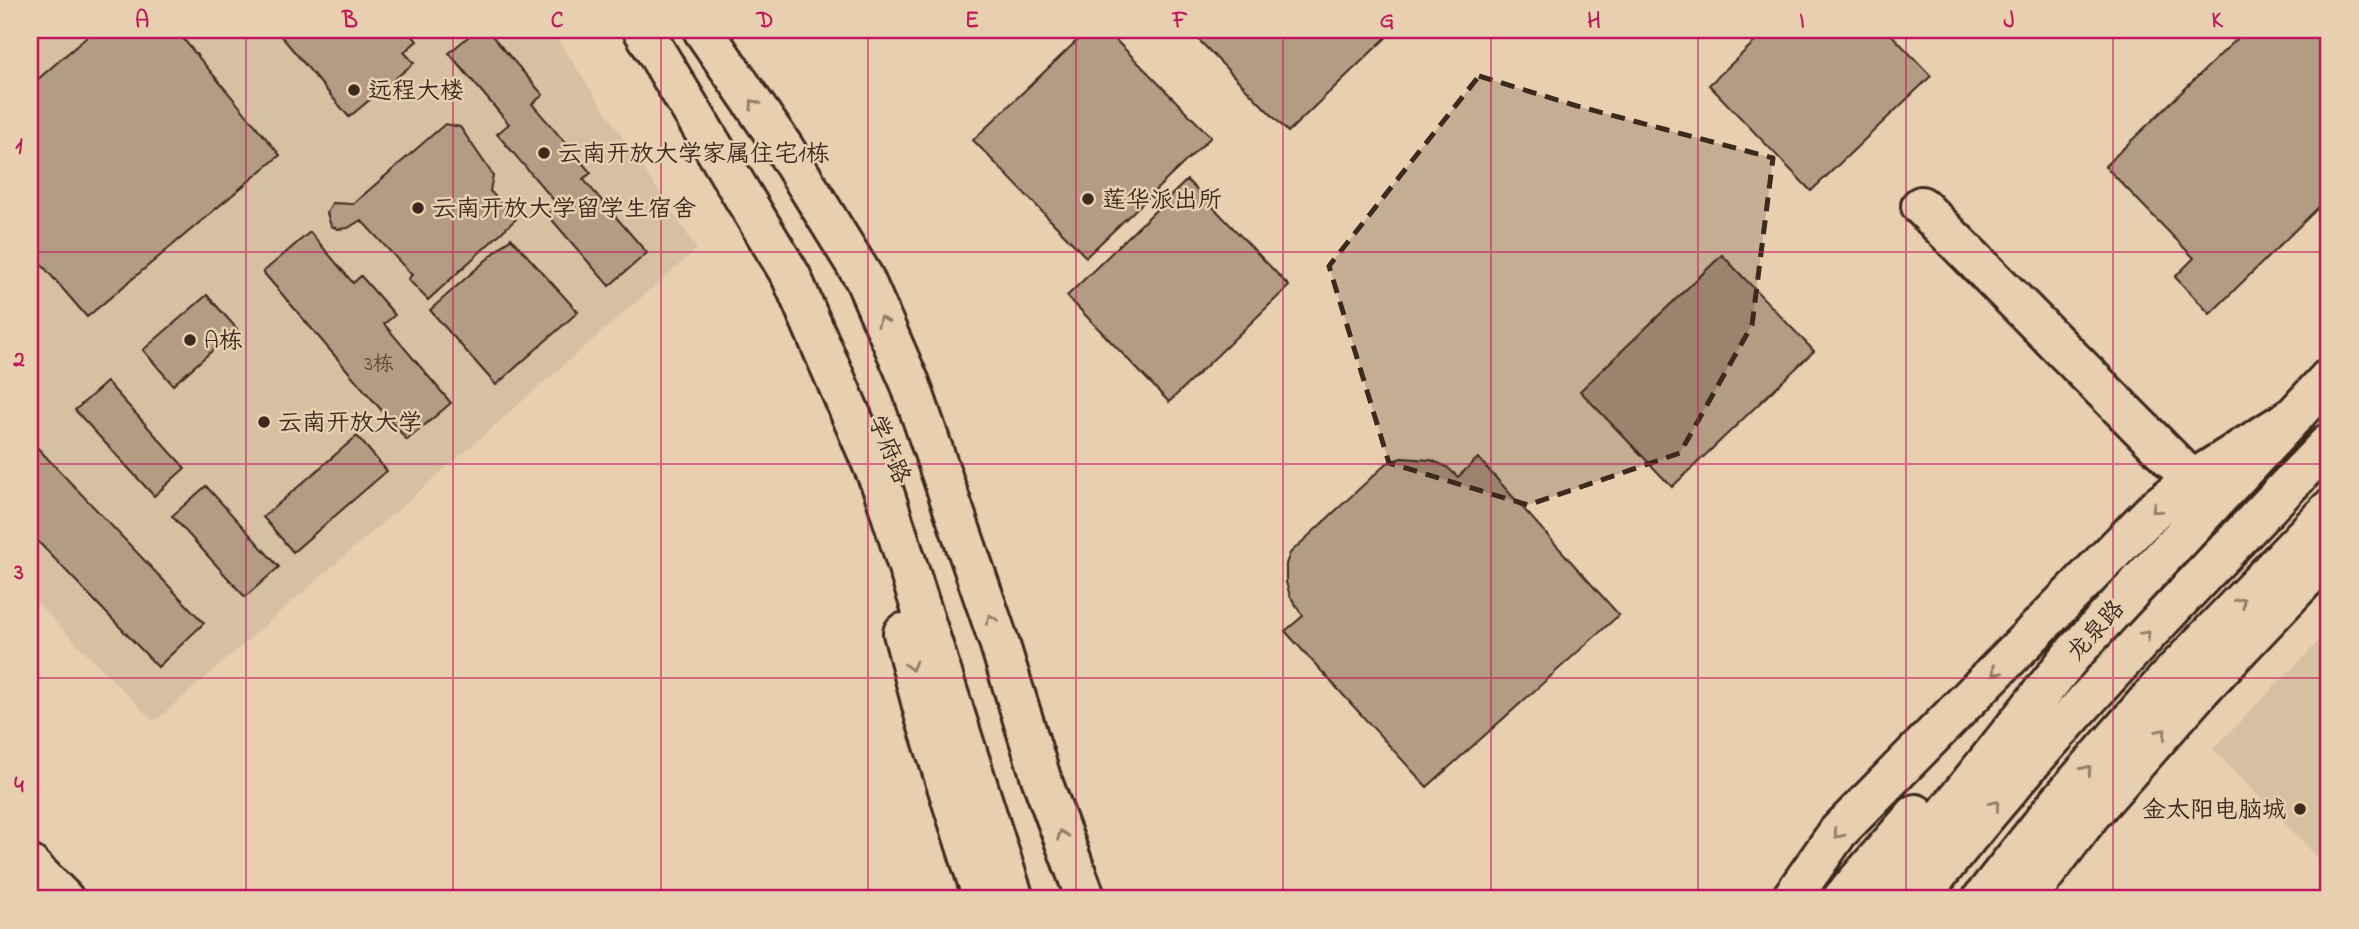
<svg xmlns="http://www.w3.org/2000/svg" width="2359" height="929" font-family="'Indie Flower','LXGW WenKai TC',sans-serif">
<rect width="100%" height="100%" fill="#e7cfb0"/>
<filter id="ink" filterUnits="userSpaceOnUse"><feTurbulence type="fractalNoise" baseFrequency=".0143" numOctaves="2"/><feDisplacementMap in="SourceGraphic" scale="14" xChannelSelector="R" yChannelSelector="G"/><feConvolveMatrix kernelMatrix="1 2 1 2 8 2 1 2 1" color-interpolation-filters="sRGB"/></filter>
<g filter="url(#ink)">
<path fill="#d7c0a2" d="M30,30H551L697,249L154,722L30,596Z
M2329,631V869L2213,749Z"/>
<path fill="#b39c83" stroke="#3b2a1e" stroke-width="2" d="M95,30H176L280,155L87,317L30,251V86Z
M276,30H408L417,41L404,52L414,63L349,117Z
M476,30H487L543,95L532,104L591,173L583,179L647,253L609,286L547,214L558,205L497,134L509,124L449,53Z
M1088,30H1106L1211,137L1086,257L973,140Z
M1202,30H1394L1288,132L1195,36Z
M1767,30H1887L1931,76L1811,191L1709,85Z
M2246,30H2329V197L2210,314L2175,277L2194,258L2105,166Z
M445,124L460,127L493,175L490,191L516,219L428,300L408,279L412,275L361,220L348,228L338,229L331,226L327,213L332,203L353,204Z
M1187,180L1289,286L1169,402L1067,296Z
M310,232L353,283L361,276L395,315L384,324L451,403L407,440L263,272Z
M511,238L578,312L496,385L430,310Z
M1722,255L1814,351L1672,487L1580,391Z
M207,295L237,329L173,385L143,350Z
M107,382L185,468L154,496L75,410Z
M357,436L387,471L293,552L263,517Z
M30,440L204,623L158,667L30,533Z
M1401,458L1431,460L1447,467L1458,477L1478,458L1619,615L1427,787L1285,631L1303,616L1290,596L1286,582V564L1290,553L1387,463Z
M206,486L279,567L245,597L172,516Z"/>
<g fill="none" stroke-linecap="round" stroke-linejoin="round">
<g stroke="#3b2a1e" stroke-width="44">
<path id="minor" d="M1921,206L2192,480
M30,865L64,899"/>
</g>
<g stroke="#3b2a1e" stroke-width="44">
<path id="major" d="M643,30L791,276L883,489L1014,899
M703,30L784,148L864,278L910,383L999,642L1041,778L1086,899
M903,633L925,717L983,899
M1791,899L1838,832L2156,508L2192,480L2294,416
M1842,899L1916,814
M1881,899L1925,840L2071,656L2329,378
M1919,899C1953,853 1990,811 2027,767C2124,656 2227,550 2329,443
M1982,899L2059,802L2167,679L2329,510
M2026,899L2091,814L2202,688L2329,554"/>
</g>
<use href="#minor" stroke="#e7cfb0" stroke-width="38"/>
<use href="#major" stroke="#e7cfb0" stroke-width="38"/>
</g>
<defs><path id="oneway-chevron" d="M-2-3.5L2.5 0L-2 3.5" fill="none" stroke-width="1.6" stroke-linecap="round" stroke-linejoin="round" transform="scale(1.75)"/></defs>
<g stroke="#917c67">
<use href="#oneway-chevron" transform="translate(754 104) rotate(-124)"/>
<use href="#oneway-chevron" transform="translate(882 321) rotate(-114)"/>
<use href="#oneway-chevron" transform="translate(2156 509) rotate(138)"/>
<use href="#oneway-chevron" transform="translate(2241 602) rotate(-46)"/>
<use href="#oneway-chevron" transform="translate(991 619) rotate(-109)"/>
<use href="#oneway-chevron" transform="translate(2146 635) rotate(-47)"/>
<use href="#oneway-chevron" transform="translate(911 666) rotate(75)"/>
<use href="#oneway-chevron" transform="translate(1996 671) rotate(135)"/>
<use href="#oneway-chevron" transform="translate(2162 733) rotate(-49)"/>
<use href="#oneway-chevron" transform="translate(2087 770) rotate(-49)"/>
<use href="#oneway-chevron" transform="translate(1995 805) rotate(-49)"/>
<use href="#oneway-chevron" transform="translate(1838 834) rotate(129)"/>
<use href="#oneway-chevron" transform="translate(1062 835) rotate(-110)"/>
</g>
</g>
<path fill="#3b2a1e" fill-opacity="0.2" stroke="#3b2a1e" stroke-width="5" stroke-dasharray="14 9" stroke-linejoin="round" d="M1479,76L1577,106L1773,158L1752,325L1680,453L1528,505L1389,463L1329,266Z"/>
<path fill="none" stroke="#c2185b" stroke-width="2" stroke-opacity="0.55" d="M246,30V899M453,30V899M661,30V899M868,30V899M1076,30V899M1283,30V899M1491,30V899M1698,30V899M1906,30V899M2113,30V899M30,252H2329M30,464H2329M30,678H2329"/>
<g fill="#3b2a1e" stroke="#e7cfb0" stroke-width="2.5">
<circle cx="354" cy="90" r="7"/>
<circle cx="544" cy="153" r="7"/>
<circle cx="1088" cy="199" r="7"/>
<circle cx="418" cy="208" r="7"/>
<circle cx="190" cy="340" r="7"/>
<circle cx="264" cy="422" r="7"/>
<circle cx="2300" cy="809" r="7"/>
</g>
<g text-anchor="middle" stroke-width="5" stroke-linejoin="round" paint-order="stroke">
<g font-size="21" fill="#594637">
<text x="379" y="370">3栋</text>
</g>
<g font-size="24" fill="#3b2a1e" stroke="#e7cfb0" text-anchor="start">
<text x="368" y="98">远程大楼</text>
<text x="558" y="161">云南开放大学家属住宅1栋</text>
<text x="1102" y="207">莲华派出所</text>
<text x="432" y="216">云南开放大学留学生宿舍</text>
<text x="204" y="348">A栋</text>
<text x="278" y="430">云南开放大学</text>
<text x="2286" y="817" text-anchor="end">金太阳电脑城</text>
</g>
<g font-size="24" fill="#3b2a1e" stroke="#e7cfb0">
<text transform="translate(890 449) rotate(67)" y="8">学府路</text>
<text transform="translate(2095 630) rotate(-48)" y="8">龙泉路</text>
</g>
</g>
<rect width="2359" height="929" fill="none" stroke="#e7cfb0" stroke-width="77"/>
<rect x="38" y="38" width="2282" height="852" fill="none" stroke="#c2185b" stroke-width="2.5"/>
<g font-size="23" text-anchor="middle" font-weight="bold" fill="#c2185b">
<text x="142" y="27">A</text>
<text x="350" y="27">B</text>
<text x="557" y="27">C</text>
<text x="765" y="27">D</text>
<text x="972" y="27">E</text>
<text x="1180" y="27">F</text>
<text x="1387" y="27">G</text>
<text x="1594" y="27">H</text>
<text x="1802" y="27">I</text>
<text x="2009" y="27">J</text>
<text x="2217" y="27">K</text>
<text x="19" y="153">1</text>
<text x="19" y="366">2</text>
<text x="19" y="579">3</text>
<text x="19" y="792">4</text>
</g>
</svg>
